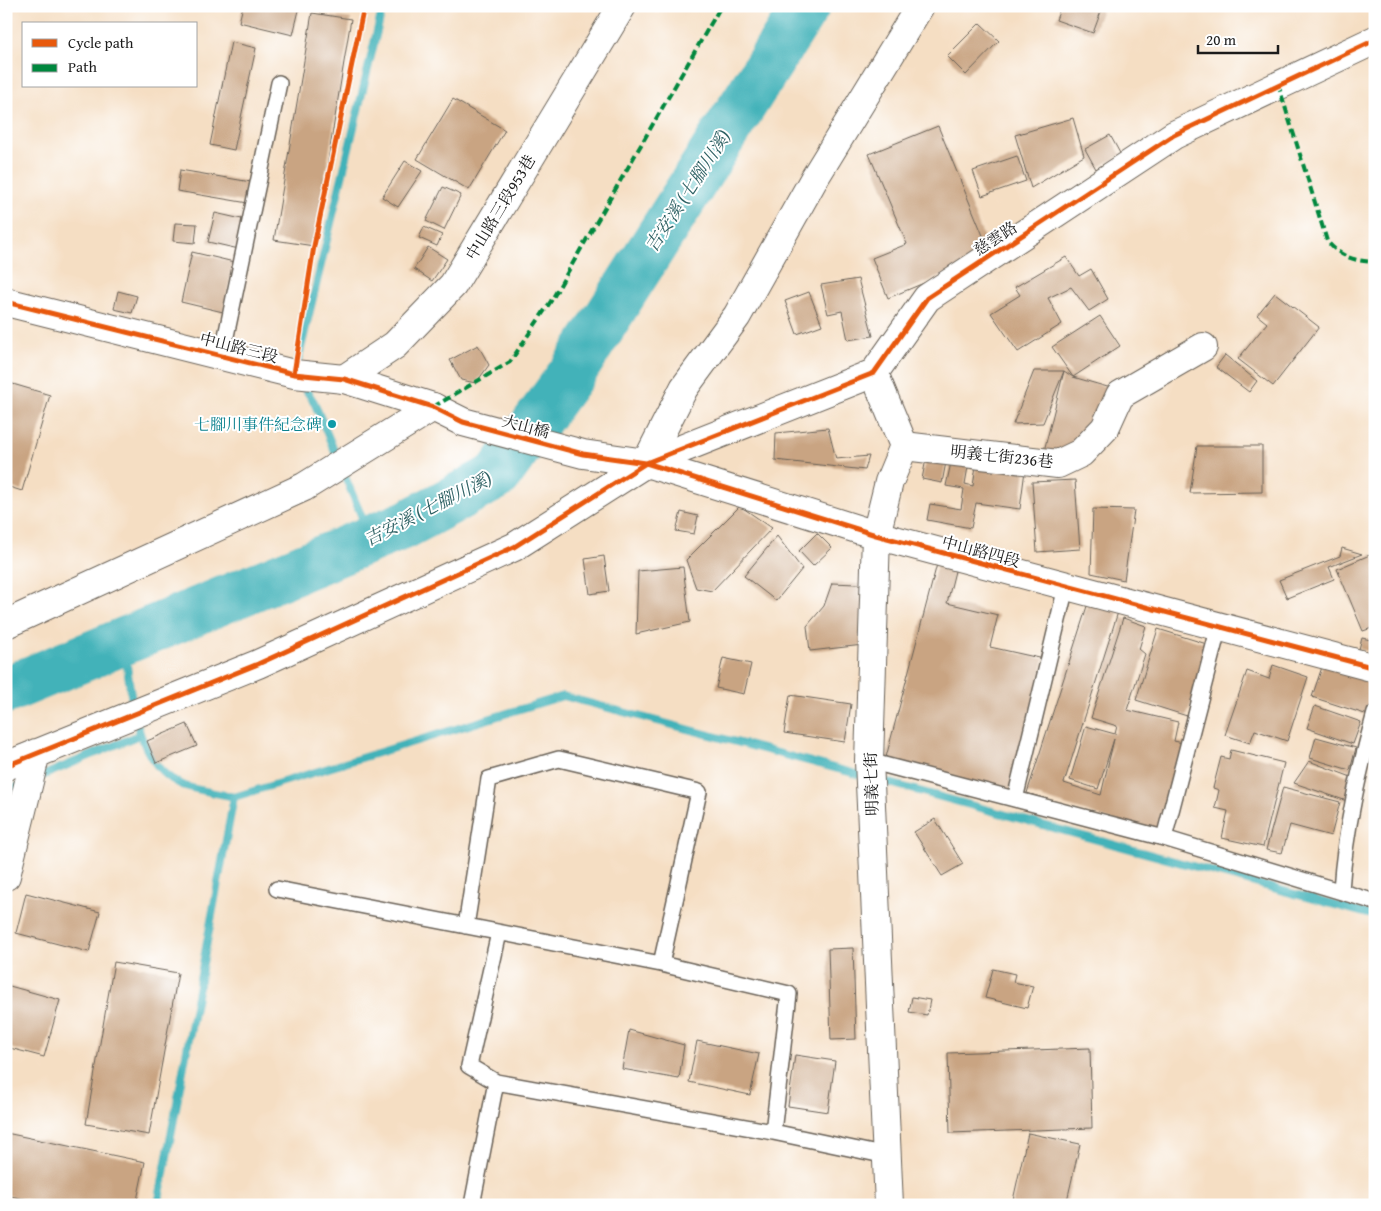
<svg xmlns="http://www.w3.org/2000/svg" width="1381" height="1211" font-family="'Gentium Book Plus','Noto Serif TC',serif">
<rect width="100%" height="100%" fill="#fff"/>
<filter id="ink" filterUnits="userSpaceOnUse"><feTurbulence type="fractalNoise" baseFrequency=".02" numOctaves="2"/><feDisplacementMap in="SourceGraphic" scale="10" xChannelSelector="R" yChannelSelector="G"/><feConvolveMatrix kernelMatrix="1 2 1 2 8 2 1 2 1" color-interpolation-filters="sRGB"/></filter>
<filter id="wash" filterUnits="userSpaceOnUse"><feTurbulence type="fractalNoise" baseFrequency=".0096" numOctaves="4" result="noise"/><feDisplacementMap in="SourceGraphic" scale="20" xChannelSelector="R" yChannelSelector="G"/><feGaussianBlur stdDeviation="1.12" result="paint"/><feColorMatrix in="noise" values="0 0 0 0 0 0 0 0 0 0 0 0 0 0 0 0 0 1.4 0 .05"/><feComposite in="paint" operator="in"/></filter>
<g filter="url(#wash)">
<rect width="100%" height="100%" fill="#f5dec3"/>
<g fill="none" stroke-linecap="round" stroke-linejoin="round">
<path stroke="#42b2b9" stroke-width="8" d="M296,369L383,6
M300,381L314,402L371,539
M124,642C131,689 132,766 185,786C200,791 218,793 234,797L563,696L864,776
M37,778L139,735
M875,779L1375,916
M6,791L22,785
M158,1205L234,797"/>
<path stroke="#42b2b9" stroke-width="48" d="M6,690L407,524L497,476L572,373L806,6"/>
</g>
<g id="blocks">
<path fill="#c9a482" d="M243,6H300L293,35L239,22Z
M1061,6H1103L1093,33L1056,20Z
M312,13L351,19L314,246L274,240Z
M980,23L999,41L966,75L947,56Z
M231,42L256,48L234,150L210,145Z
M453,99L505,130L469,190L417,159Z
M1073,118L1084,156L1031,188L1015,135Z
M938,126L991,255L888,298L872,258L907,244L869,154Z
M1110,135L1121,155L1096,169L1085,149Z
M1017,156L1026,181L982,196L973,171Z
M405,161L422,171L398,207L382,197Z
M180,170L251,182L248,203L177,191Z
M443,187L461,195L444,230L426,221Z
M215,213L246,220L239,249L208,242Z
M175,223L197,224L195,243L173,241Z
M424,227L442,235L437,246L419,238Z
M428,247L447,259L432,281L414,269Z
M192,252L234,262L223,312L181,302Z
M1066,257L1079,276L1091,269L1108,299L1089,311L1071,287L1048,298L1062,324L1018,352L991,313L1020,295L1015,287Z
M858,279L873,336L848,340L842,311L828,314L821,285Z
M118,291L137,296L132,313L114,309Z
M809,292L822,325L797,334L785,301Z
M1275,293L1319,327L1273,386L1238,359L1267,323L1257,315Z
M1100,316L1120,346L1073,377L1111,388L1104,420L1068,459L1044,451L1064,371L1043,423L1013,424L1034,371H1064L1073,377L1052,347Z
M478,345L489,365L476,383L461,380L450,360Z
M1225,355L1257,381L1249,392L1216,367Z
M6,382L50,395L22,491L6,486Z
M828,428L836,459L869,456L865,470L775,460L776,433Z
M1197,446H1262V492L1190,493Z
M1028,447L1020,509L976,503L971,528L927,520L930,504L961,509L964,489L946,486L952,458L969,461L965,484L973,486L977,459Z
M927,454L947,457L942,483L922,479Z
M1075,480L1080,549L1037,552L1032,482Z
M740,506L772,528L712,591L696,588L686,560Z
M1093,509L1134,510L1124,580L1091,573Z
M681,512L698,516L694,534L676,531Z
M817,533L832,548L813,566L799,551Z
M777,536L802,569L776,601L744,576Z
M1342,548L1362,554L1329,567L1334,579L1287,598L1279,580L1340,556Z
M1372,554L1375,561V627L1363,631L1337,569Z
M604,556L609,591L590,594L585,559Z
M957,563L947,603L998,615L990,647L1044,659L1010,793L885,761L937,564Z
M683,567L690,622L636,634L638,571Z
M832,583L880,585L863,645L810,651L807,626L824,606Z
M1088,603L1118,612L1064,783L1101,795L1114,739L1098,789L1070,780L1086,726L1115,734L1117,726L1091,718L1123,618L1146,626L1139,649L1145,654L1127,710L1178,722L1174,741L1187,744L1163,836L1027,793Z
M1158,629L1210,645L1187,716L1136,700Z
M1362,638L1375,641V653L1359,649Z
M723,658L751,664L744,694L716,688Z
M1325,658L1375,674V694L1368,715L1312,697Z
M1273,665L1308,677L1287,741L1255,730L1250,743L1225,735L1247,671L1269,679Z
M790,695L851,704L845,742L784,733Z
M1315,706L1361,722L1353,744L1307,728Z
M187,724L197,746L156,763L147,741Z
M1316,737L1356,748L1350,770L1310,758Z
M1231,750L1284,763L1263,847L1222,838L1228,811L1215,808L1219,790L1213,788L1221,757L1229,759Z
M1309,761L1354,778L1347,801L1294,783Z
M1283,787L1340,802L1331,836L1290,825L1282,853L1266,850Z
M935,819L963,864L942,876L914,832Z
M26,893L100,912L89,952L16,933Z
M853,948L856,1039L831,1040L828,949Z
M114,962L178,973L149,1135L86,1124Z
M993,969L1015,974L1013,982L1033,986L1027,1008L985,998Z
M6,985L60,1000L44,1057L6,1047Z
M912,997L930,1000L927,1015L909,1012Z
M629,1030L684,1045L679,1079L622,1069Z
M697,1041L759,1054L750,1095L689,1082Z
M1090,1048L1092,1128L950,1133L948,1053Z
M795,1055L835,1061L828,1112L788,1106Z
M6,1133L145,1162L136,1205H52L6,1195Z
M1028,1133L1080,1144L1066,1205H1012Z"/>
</g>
</g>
<g filter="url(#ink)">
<use href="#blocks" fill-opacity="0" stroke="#686056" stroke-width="1"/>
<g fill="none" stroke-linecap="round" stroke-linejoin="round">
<g stroke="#686056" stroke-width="18">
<path id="service" d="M222,355L279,83
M869,761L1164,838L1375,902
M1015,799L1066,587
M1164,838L1219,626
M277,889L661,964L789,994L773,1132
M1341,890C1345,829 1359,771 1375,713
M466,926L489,779L559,759L699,792L661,964
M496,1082L469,1066L499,933
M472,1205L496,1082L773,1132L887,1156"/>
</g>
<g stroke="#686056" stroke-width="30">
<path id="minor" d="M344,379L395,345L453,285L622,6
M904,446L1058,464L1081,453L1105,428L1120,395L1203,347
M646,463L684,388L737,316L814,179L920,6
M876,535L1375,668
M6,624L304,487L433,407
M6,766L258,664L514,547L646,463L874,373
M6,876L36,753"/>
</g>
<g stroke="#686056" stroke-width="30">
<path id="tertiary" d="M6,302L294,374L344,379L433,407L463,422L583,454L646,463L876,535
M889,1205L869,761L876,535L889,482L904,446L874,373L927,298L1174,135L1375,40"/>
</g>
<use href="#service" stroke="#fff" stroke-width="15"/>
<use href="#minor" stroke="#fff" stroke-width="28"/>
<use href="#tertiary" stroke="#fff" stroke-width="28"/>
<path stroke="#00873e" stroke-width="4" stroke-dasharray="8 4" stroke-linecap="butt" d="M1278,84L1327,241C1340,257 1354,261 1375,262
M433,407L510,362L551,301L721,6"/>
<g stroke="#fff" stroke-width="8">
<path id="cycleway" d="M6,302L294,374L344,379L433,407L463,422L583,454L646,463L876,535L1375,668
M294,374L314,246L364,6
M6,766L258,664L514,547L646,463L874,373L927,298L1174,135L1375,40"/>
</g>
<use href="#cycleway" stroke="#e8590c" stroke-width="5"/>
</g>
</g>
<circle fill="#0f9aa8" stroke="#fff" stroke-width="2" cx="332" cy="424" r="5"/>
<g text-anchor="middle" stroke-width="4" stroke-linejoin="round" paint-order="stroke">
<g font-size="16" fill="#1c1c1c" stroke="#fff">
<text transform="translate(500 207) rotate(-59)" y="6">中山路三段953巷</text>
<text transform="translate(995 238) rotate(-33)" y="6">慈雲路</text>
<text transform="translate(239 347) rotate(14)" y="6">中山路三段</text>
<text transform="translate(526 426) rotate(15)" y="6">大山橋</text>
<text transform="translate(1002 456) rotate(6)" y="6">明義七街236巷</text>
<text transform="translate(981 551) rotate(15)" y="6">中山路四段</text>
<text transform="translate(871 784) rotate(-92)" y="6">明義七街</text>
</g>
<g font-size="16" fill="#0d838f" stroke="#fff" text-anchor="end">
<text x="322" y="430">七腳川事件紀念碑</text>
</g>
<g font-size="18" font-style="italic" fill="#2d6063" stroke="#fff">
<text transform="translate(688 191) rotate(-57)" y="6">吉安溪 (七腳川溪)</text>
<text transform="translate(428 509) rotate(-27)" y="6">吉安溪 (七腳川溪)</text>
</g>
</g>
<rect width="1381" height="1211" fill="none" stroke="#fff" stroke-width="25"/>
<rect x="22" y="22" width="175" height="65" fill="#ffffff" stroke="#a4a4a4"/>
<rect x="32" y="39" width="25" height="8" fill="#e8590c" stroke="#a4a4a4"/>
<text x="68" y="48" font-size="15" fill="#1c1c1c">Cycle path</text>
<rect x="32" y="64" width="25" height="8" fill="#00873e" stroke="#a4a4a4"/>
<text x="68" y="72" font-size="15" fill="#1c1c1c">Path</text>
<path d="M1198 45v8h80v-8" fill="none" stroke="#1c1c1c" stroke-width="2.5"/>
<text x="1206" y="45" font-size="15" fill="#1c1c1c" stroke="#ffffff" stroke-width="4" paint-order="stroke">20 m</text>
</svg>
